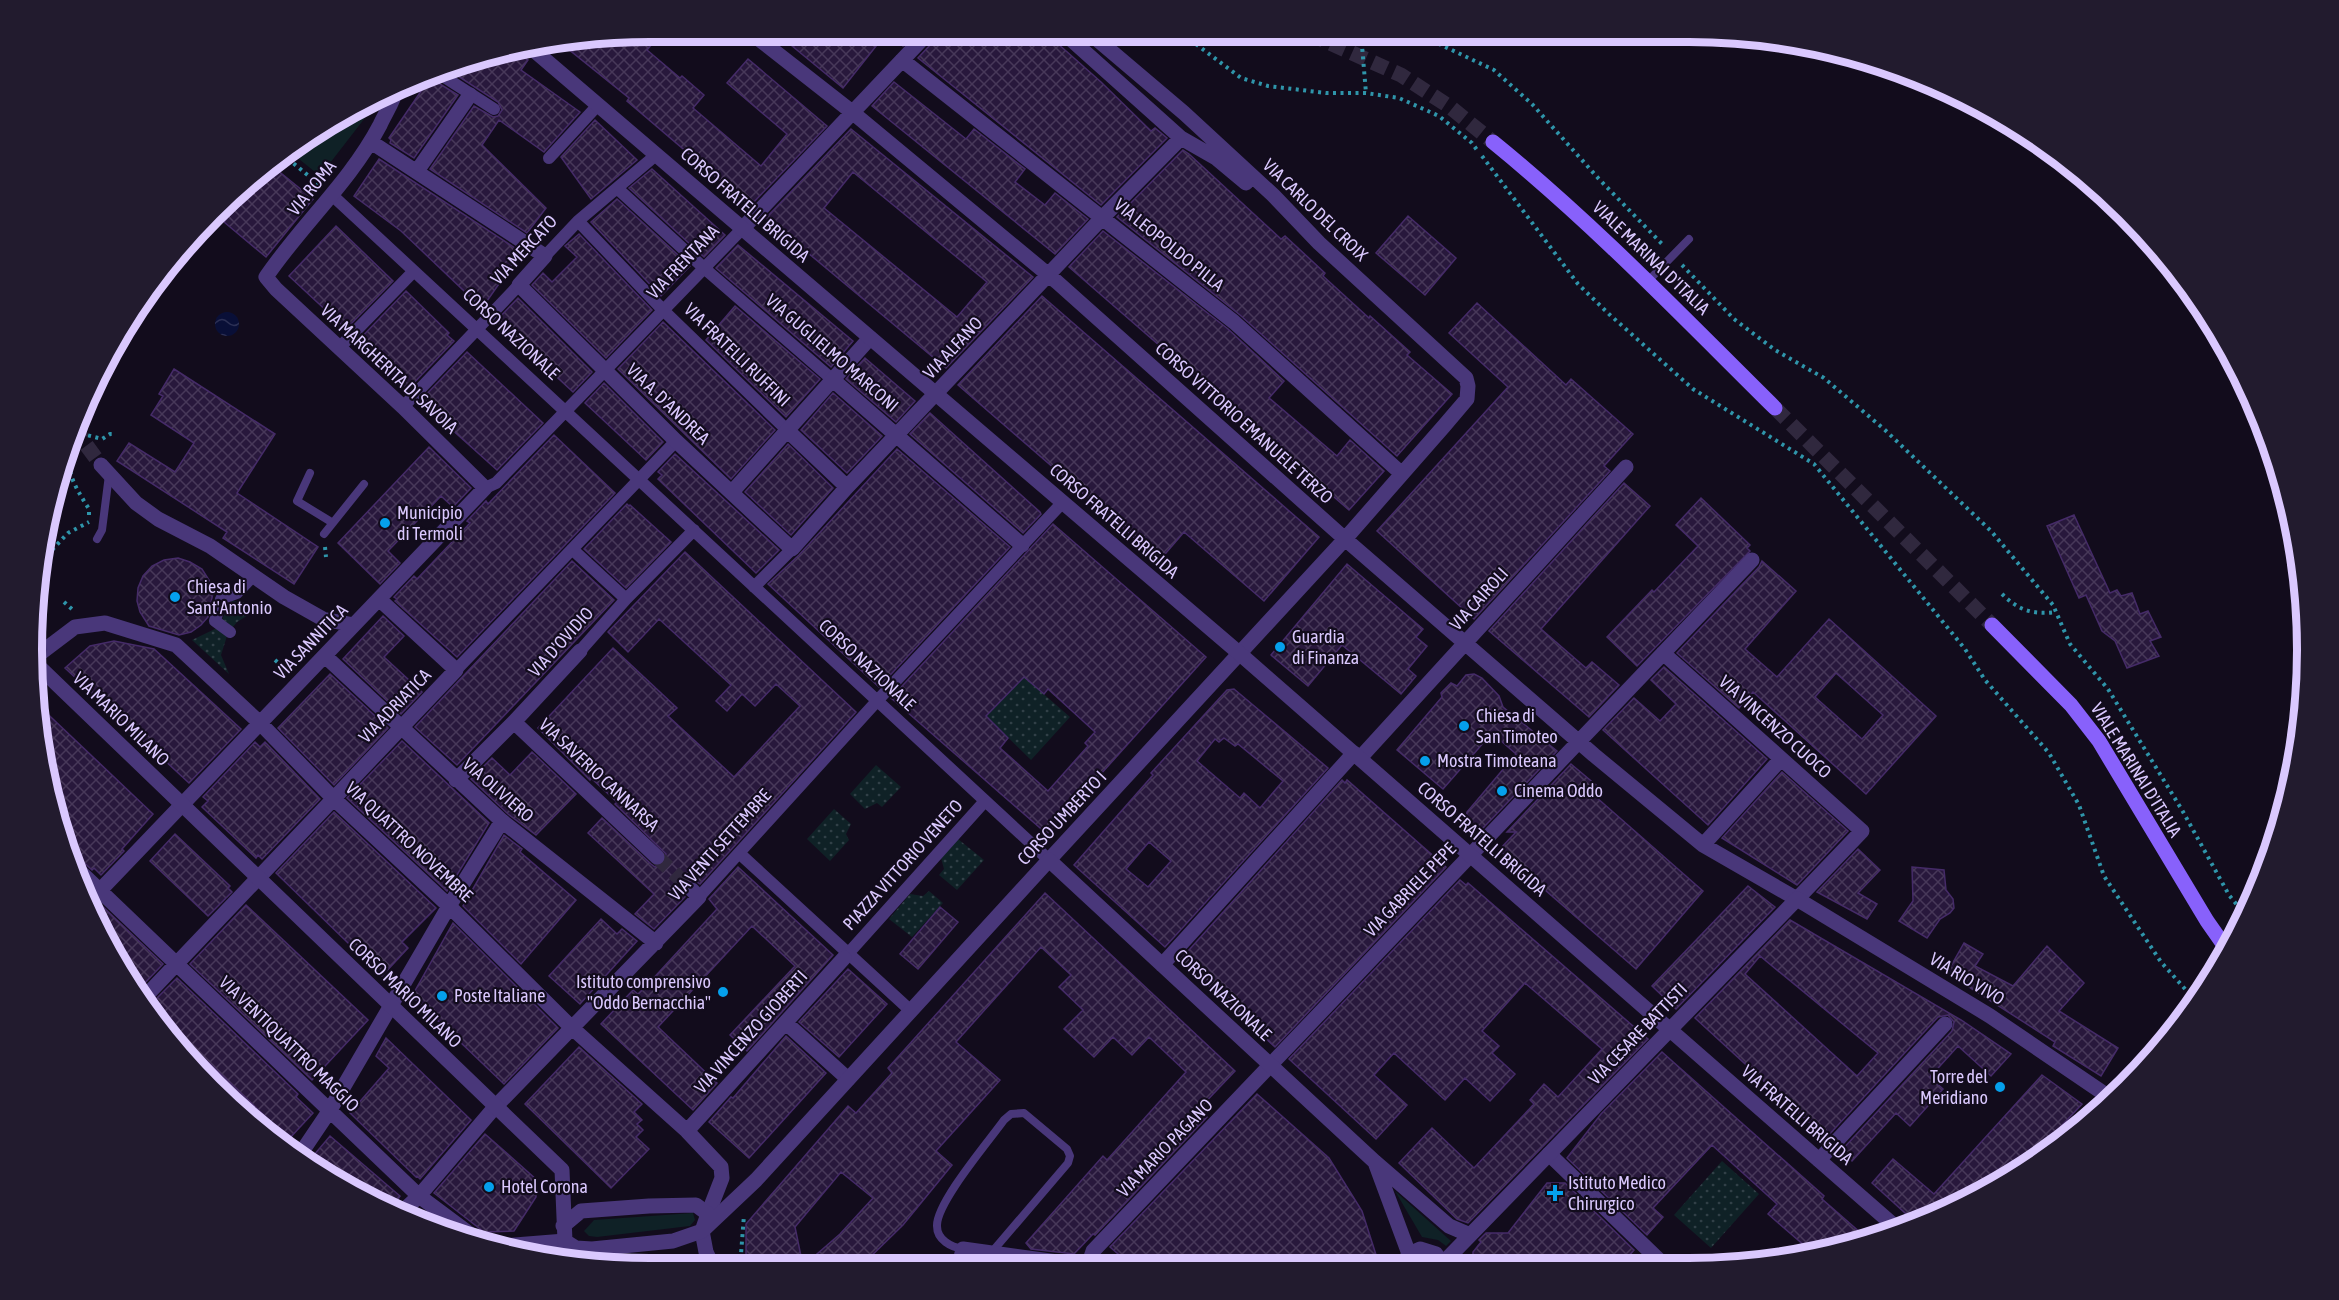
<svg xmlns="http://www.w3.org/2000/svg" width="2339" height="1300" font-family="'Asap Condensed',sans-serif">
<defs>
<pattern id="garden-dots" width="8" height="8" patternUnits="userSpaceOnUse" patternTransform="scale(1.5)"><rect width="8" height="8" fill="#0f2126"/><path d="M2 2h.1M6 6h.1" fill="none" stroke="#314047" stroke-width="1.8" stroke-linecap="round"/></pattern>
<pattern id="water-waves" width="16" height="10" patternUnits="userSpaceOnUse" patternTransform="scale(1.5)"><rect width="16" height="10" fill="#090f37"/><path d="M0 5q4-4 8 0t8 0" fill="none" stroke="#2c3055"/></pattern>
<pattern id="building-cross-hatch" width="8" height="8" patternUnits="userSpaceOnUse" patternTransform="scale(1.5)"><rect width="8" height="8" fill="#28183c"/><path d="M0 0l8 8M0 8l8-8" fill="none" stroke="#473859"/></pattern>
</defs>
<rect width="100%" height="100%" fill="#120c1c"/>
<path fill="#0f2126" d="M350,112L368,114L320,176L294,155L318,137L327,126Z
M1395,1191L1451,1241L1446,1246L1438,1240L1422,1237Z
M693,1213L695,1220L690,1226L597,1237L589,1236L584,1231L594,1220Z"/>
<path fill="url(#garden-dots)" d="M232,601L243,602L255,611L237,622L233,627L222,619Z
M217,628L227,636L221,655L229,674L192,640Z
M1024,677L1070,717L1031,760L986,716Z
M876,765L901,787L882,807L877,803L865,809L850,794Z
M834,809L851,824L846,834L849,840L830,861L807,839Z
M958,839L984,860L957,890L939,875L944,869L941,858Z
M929,891L943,903L912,937L889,919L910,894L923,896Z
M1722,1161L1759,1194L1711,1248L1674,1215Z"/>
<path fill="url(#water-waves)" d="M215 324a12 12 0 1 1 24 0a12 12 0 1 1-24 0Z"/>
<path fill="url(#building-cross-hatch)" stroke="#452b68" stroke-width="1.5" fill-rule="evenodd" d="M1048,35L1101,82L1151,131L1155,128L1167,138L1101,205L918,58L932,43L934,36Z
M780,36H884L843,88Z
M890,36H912L903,46Z
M569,37H658L647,50L680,78L682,76L704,95L693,108L761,166L787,134L727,83L748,59L827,126L750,206L627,101L629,98L557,40Z
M513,50L528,60L521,70L580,112L544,152L499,120L482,145L546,208L527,233L430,169L474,106L493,117L498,116L502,110L498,102L444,67Z
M430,78L458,95L414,158L390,143L391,140L389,138Z
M894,82L966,139L974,129L1025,169L1015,182L1045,205L1055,193L1088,219L1055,254L872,106Z
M595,120L637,160L591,199L561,157Z
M851,129L1033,277L946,368L766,218ZM853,172L987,282L957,317L824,208Z
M1183,150L1189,154L1281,239L1285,236L1325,273L1323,276L1369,318L1370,316L1410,352L1407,355L1452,394L1397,456L1240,315L1117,217Z
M379,159L515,248L514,250L520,254L482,308L401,231L354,196Z
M271,165L313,199L266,257L224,222Z
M652,169L725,235L704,257L629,188Z
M617,199L690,266L661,296L591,222Z
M1408,216L1456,258L1425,295L1376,253Z
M336,226L393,281L346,329L289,276Z
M1103,231L1228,329L1284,381L1269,398L1337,456L1350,440L1384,471L1349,510L1069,267Z
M579,234L652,310L606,358L532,285L543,273L552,282L577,257L565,246Z
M738,245L853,341L831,367L716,268Z
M406,291L449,333L447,335L454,341L408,389L368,353L366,355L355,344Z
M1042,296L1319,537L1264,601L1184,532L1160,560L958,385Z
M518,298L592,372L573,392L496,321Z
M1477,303L1566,385L1571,379L1633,434L1604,466L1610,471L1474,619L1377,531L1508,387L1449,333Z
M735,306L820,379L786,417L706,340Z
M663,322L775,430L731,479L618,369Z
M467,352L543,423L497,470L420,401Z
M865,358L915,401L896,422L846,379Z
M174,369L275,434L237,493L318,547L294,584L223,538L227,532L117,461L129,443L175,472L194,443L151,415L163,396L159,394Z
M604,383L663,442L646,460L585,403Z
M833,393L882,436L847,473L801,430Z
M930,413L1040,512L1041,514L1023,533L910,434Z
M554,435L615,493L457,657L395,601L397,599L394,597L414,576L417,579L470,523L467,521L486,501L488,504Z
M788,444L833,488L791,535L745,492Z
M429,447L471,488L453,507L441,496L388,551L400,563L380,584L338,543Z
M897,449L1010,547L879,687L768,584L799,555Z
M675,454L779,550L756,573L658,479L662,475L658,472Z
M1624,483L1650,506L1541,629L1586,668L1592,662L1619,685L1589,717L1489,631Z
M1701,498L1750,545L1747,548L1750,551L1637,666L1607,637L1652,590L1654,592L1698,546L1676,525Z
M627,504L629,506L630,505L671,542L626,588L584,549Z
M2074,515L2110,593L2117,590L2121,596L2132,593L2140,614L2148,611L2161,637L2150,641L2159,656L2127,668L2115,641L2102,631L2086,595L2079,598L2047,526Z
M1053,524L1206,657L1047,834L891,698ZM1024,677L1044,694L1048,689L1095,732L1085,743L1088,746L1048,791L1000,748L1008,738L986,716Z
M685,552L856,712L700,884L694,880L685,884L682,892L685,897L654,929L635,914L654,894L588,833L602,818L651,864L655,867L664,864L666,854L615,804L617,802L591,778L590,780L538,728L613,648L677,708L668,716L734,777L800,706L776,684L755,706L742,694L727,711L716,701L731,685L659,619L628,652L608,632Z
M178,558L190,562L202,569L209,580L213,593L208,617L201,625L191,632L179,635L149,626L140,612L137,601L138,588L143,576L152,566L164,560Z
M572,561L614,600L457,765L415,727Z
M1762,561L1796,591L1745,649L1777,677L1829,619L1936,716L1866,794L1753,692L1739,708L1677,653L1759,567ZM1836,673L1883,715L1862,739L1815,697Z
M1347,564L1423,629L1416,637L1427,646L1408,669L1416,676L1401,694L1342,645L1308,686L1271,655Z
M383,616L404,636L384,657L422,692L401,714L343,659Z
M114,641L154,649L241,729L189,783L65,668L90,646Z
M1664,667L1767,759L1708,825L1603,730L1634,698L1660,721L1676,704L1651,680Z
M330,674L388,728L334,785L278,728Z
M1474,674L1482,678L1499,696L1503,707L1557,751L1481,830L1469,825L1466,819L1467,812L1516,754L1492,733L1443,789L1397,750L1442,697L1441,693L1451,683L1457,686L1466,675Z
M1234,689L1328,768L1165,947L1074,865L1153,775L1151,773L1227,690ZM1224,738L1235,746L1238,744L1283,781L1260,808L1244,793L1240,798L1197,761L1215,739L1219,742ZM1149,842L1171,861L1148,887L1126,869Z
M34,701L153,814L122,849L124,851L101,875L94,868L92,870L77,856L69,854L43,771Z
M402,741L489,823L447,891L347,798Z
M255,742L260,747L265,742L320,799L262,859L258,855L256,858L202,807L208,801L203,797Z
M532,752L576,794L536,835L508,814L471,779L492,758L510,775Z
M1571,764L1602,790L1596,797L1703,891L1636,969L1499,850L1516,832H1507Z
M1782,772L1848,831L1797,885L1722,838Z
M1342,780L1345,783L1347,780L1446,867L1275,1047L1180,960Z
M334,812L436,908L402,942L408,948L382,976L276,873Z
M175,834L230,886L228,888L232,892L208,916L150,861Z
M504,835L522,849L520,852L576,900L521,964L463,906Z
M1858,849L1880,870L1858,893L1877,904L1867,919L1817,892Z
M738,867L833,955L747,1051L730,1035L795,966L752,926L658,1027L717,1083L693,1110L601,1024L633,990L638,994L649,983L717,909L709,899Z
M1912,867L1944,870L1946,890L1953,899L1954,908L1950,913L1940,919L1927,938L1899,921L1913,901Z
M1460,880L1466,885L1468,883L1648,1039L1468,1223L1457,1219L1399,1163L1432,1128L1474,1168L1534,1104L1530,1100L1544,1084L1558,1097L1602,1049L1525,983L1482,1031L1499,1046L1492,1053L1515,1074L1490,1101L1465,1078L1445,1100L1394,1053L1374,1075L1407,1105L1376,1139L1289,1059Z
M1748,886L1775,907L1676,1009L1652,986Z
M1045,893L1235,1071L1198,1110L1207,1117L1095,1235L1093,1234L1074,1254L1031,1249L1026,1243L1103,1156L1107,1160L1186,1072L1149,1037L1132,1055L1113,1037L1094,1057L1064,1029L1083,1010L1059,987L1071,975L1041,947L956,1042L1000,1080L936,1151L952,1165L903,1225L861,1266L746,1267V1224L848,1106L856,1113L892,1073L888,1068ZM841,1172L873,1198L840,1234L803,1266L795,1227Z
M100,904L163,964L138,990L115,960L92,913Z
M246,905L368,1020L312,1080L190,964Z
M940,907L958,922L918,969L900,954Z
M601,919L617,934L622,929L637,941L580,1004L549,976Z
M1790,920L1961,1020L2011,1054L1991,1076L1958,1046L1930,1077L1943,1089L1910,1126L1896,1113L1852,1161L1841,1151L1952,1031L1954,1022L1948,1015L1938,1017L1826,1138L1695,1018ZM1760,956L1878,1053L1857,1076L1745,974Z
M453,923L558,1028L504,1084L412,996Z
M1964,943L1983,954L1975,966L2013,986L2047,946L2084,983L2059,1011L2118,1048L2101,1076L2053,1046L2055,1042L1947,973Z
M848,969L887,1004L839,1057L799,1022Z
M177,978L298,1094L296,1097L313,1113L289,1139L149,1006Z
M786,1036L826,1073L749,1158L709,1122L731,1097L733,1098Z
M386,1038L471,1120L420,1179L417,1176L416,1177L350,1113L389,1068L376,1056Z
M579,1047L642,1104L634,1112L642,1120L637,1124L643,1130L636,1137L649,1149L611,1188L525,1104Z
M1662,1052L1824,1196L1822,1199L1869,1240L1813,1253L1768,1214L1777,1204L1712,1145L1653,1208L1663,1217L1647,1235L1567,1158L1601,1114Z
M2042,1075L2082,1104L2018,1172L1915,1222L1872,1183L1893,1159L1934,1194Z
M1257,1094L1329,1158L1362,1211L1379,1264L1197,1265L1202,1259L1125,1260L1110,1247Z
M485,1134L537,1180L536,1197L514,1231L484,1232L434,1193Z
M330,1136L400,1196L392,1207L340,1185L308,1162Z
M1547,1183H1565L1634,1250L1622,1264H1473V1252L1481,1242L1479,1240L1486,1233H1508Z"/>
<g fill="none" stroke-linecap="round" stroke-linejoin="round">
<path stroke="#30283e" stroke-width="15" stroke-dasharray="15 8" stroke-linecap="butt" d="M77,425L81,438L101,465
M657,857L692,890"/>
<path stroke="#30283e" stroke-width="15" stroke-dasharray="15 8" stroke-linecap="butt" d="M1310,34L1401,75L1450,107L1493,142
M1775,408L1992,625"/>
<path stroke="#2f95aa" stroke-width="4" stroke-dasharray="3 4.5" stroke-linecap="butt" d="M1361,34L1366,93
M1418,34L1494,70L1532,104L1598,178L1664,246
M1184,35L1241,78L1268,86L1326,93H1366L1399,98L1439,116L1472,143L1477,150
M282,154L321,186
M1482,156L1578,284L1610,315L1693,389L1814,464L1965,649L1985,680L2049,753L2079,805L2104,876L2161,962L2194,999
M1682,265L1734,319L1775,350L1824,378L1885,430L1991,531L2053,605L2070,644L2108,689L2182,810L2229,895L2245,915
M89,515V509C74,485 60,465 76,436L83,434L102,439L110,434H116
M325,547L326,557
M39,557L52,550L68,533L89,522
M2002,594C2018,610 2033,615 2056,612
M64,602L73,610
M35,629L37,628
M275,660L282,666
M740,1267L744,1215"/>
<path stroke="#49377a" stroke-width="8" d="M1647,282L1689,239
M310,473L297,501L333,523
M324,534L364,484
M97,539L102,530L109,475
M963,1249C951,1247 937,1240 937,1226C936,1203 989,1141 1004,1120L1011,1114L1024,1113L1067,1149L1070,1156L1068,1163L991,1253"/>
<path stroke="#49377a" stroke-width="12" d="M435,71L494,109
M549,158L598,105
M618,189L704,268L833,380
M333,196L1049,860
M578,221L663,310L788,431
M545,256L578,221L656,155
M339,348L414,271
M403,407L519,285
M485,488L496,483L742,229
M572,549L626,599
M754,587L792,549
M230,632L215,621L221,599L237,593L253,576
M580,651L626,599L694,530
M456,670L676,441
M739,853L911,1011
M699,897L877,701L1063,502
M845,957L985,801"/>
<path stroke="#49377a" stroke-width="15" d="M1066,35L1181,138L1216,158L1246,183
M755,36L852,112L1057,282L1345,539L1594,755L1703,845L1797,899L1862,831L1663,653
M902,60L1234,322L1402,474
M371,142L545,256L519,285L676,441L792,549L847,487L1103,217L1181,138
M417,171L470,95
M742,229L925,36
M833,380L1022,545
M788,431L847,487
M101,465L136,503L158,519L210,546L284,597L323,619L354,625
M732,492L870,338
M325,656L502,821L656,943
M34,658L75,627L105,623L176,645L260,723L334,799L449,906L571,1027L687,1131L721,1167L722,1178L708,1214
M514,722L657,857
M1360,758L1626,467
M456,780L514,722L580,651
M1703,845L1781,759
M1049,860L1345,539L1444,426L1467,399L1468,386L1466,378L1319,243L1273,195L1184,113L1092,35
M71,863L419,1196L486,1246
M87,904L485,488L403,407L276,289L266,277C302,224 350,182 380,125C386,112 394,101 397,87
M143,999L456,670L379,599
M786,1023L848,1079
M687,1131L844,958
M1549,1154L1663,1264
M299,1156L330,1110L449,906L502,821
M1819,1160L1945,1024
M403,1211L419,1196L495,1107L699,897L692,890
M702,1231L706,1252L713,1267
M489,1247L565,1241
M1090,1260L1093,1251L1752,560
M959,1266L963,1249L1072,1264L1090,1260L1105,1266"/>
<path stroke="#49377a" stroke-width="15" d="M529,46L1239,653L1899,1230
M34,662L562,1170L565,1241L576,1248L592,1249L673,1241L702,1231L756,1180L1049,860L1375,1162L1449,1226L1470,1235
M1162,965L1354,753
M1376,1165L1409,1254
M563,1226L581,1211L649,1206L696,1205L708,1214L702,1231
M1403,1264L1409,1254L1420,1249L1436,1254L1442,1264
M1442,1264L1797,899L1990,1016L2112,1099"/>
<path stroke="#8861fb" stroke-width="15" d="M1493,142C1594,224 1683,317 1775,408
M1992,625L2071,705L2099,741L2207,921L2228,951"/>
</g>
<g fill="#05a0ec" stroke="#120c1c" stroke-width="2">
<circle cx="385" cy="523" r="6"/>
<circle cx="175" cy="597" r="6"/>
<circle cx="1280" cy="647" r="6"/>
<circle cx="1464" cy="726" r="6"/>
<circle cx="1425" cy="761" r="6"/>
<circle cx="1502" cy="791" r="6"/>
<circle cx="723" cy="992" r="6"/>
<circle cx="442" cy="996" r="6"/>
<circle cx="2000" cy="1087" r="6"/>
<circle cx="489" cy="1187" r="6"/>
<path d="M1552 1184h6v6h6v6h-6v6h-6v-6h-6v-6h6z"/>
</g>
<g text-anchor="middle" stroke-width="4.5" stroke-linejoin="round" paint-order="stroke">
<g font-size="18" fill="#dac8fe" stroke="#120c1c">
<text transform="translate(312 188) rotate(-51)" y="6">VIA ROMA</text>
<text transform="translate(745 205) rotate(41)" y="6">CORSO FRATELLI BRIGIDA</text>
<text transform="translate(1315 210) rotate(44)" y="6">VIA CARLO DEL CROIX</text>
<text transform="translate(1169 245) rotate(39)" y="6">VIA LEOPOLDO PILLA</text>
<text transform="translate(524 250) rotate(-47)" y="6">VIA MERCATO</text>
<text transform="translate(1651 258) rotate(44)" y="6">VIALE MARINAI D'ITALIA</text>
<text transform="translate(683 262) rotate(-46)" y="6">VIA FRENTANA</text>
<text transform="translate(511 334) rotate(43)" y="6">CORSO NAZIONALE</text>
<text transform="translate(953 348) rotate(-47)" y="6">VIA ALFANO</text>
<text transform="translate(832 353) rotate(41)" y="6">VIA GUGLIELMO MARCONI</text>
<text transform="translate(737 355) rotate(44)" y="6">VIA FRATELLI RUFFINI</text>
<text transform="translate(389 369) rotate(43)" y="6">VIA MARGHERITA DI SAVOIA</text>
<text transform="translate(668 404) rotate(44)" y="6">VIA A. D'ANDREA</text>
<text transform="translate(1244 423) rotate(42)" y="6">CORSO VITTORIO EMANUELE TERZO</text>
<text transform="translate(1114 521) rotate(41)" y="6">CORSO FRATELLI BRIGIDA</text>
<text transform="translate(1479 599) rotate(-48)" y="6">VIA CAIROLI</text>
<text transform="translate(311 642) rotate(-46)" y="6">VIA SANNITICA</text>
<text transform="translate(561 642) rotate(-48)" y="6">VIA D'OVIDIO</text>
<text transform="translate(867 665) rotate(43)" y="6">CORSO NAZIONALE</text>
<text transform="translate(395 706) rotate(-46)" y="6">VIA ADRIATICA</text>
<text transform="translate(121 719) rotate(44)" y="6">VIA MARIO MILANO</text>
<text transform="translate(1775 727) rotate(42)" y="6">VIA VINCENZO CUOCO</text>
<text transform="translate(2136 770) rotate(58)" y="6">VIALE MARINAI D'ITALIA</text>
<text transform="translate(599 775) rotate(43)" y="6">VIA SAVERIO CANNARSA</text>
<text transform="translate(498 790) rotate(41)" y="6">VIA OLIVIERO</text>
<text transform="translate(1062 818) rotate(-47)" y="6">CORSO UMBERTO I</text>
<text transform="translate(1482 839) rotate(41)" y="6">CORSO FRATELLI BRIGIDA</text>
<text transform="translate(409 842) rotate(43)" y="6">VIA QUATTRO NOVEMBRE</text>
<text transform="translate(720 845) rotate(-48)" y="6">VIA VENTI SETTEMBRE</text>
<text transform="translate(903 865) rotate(-48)" y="6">PIAZZA VITTORIO VENETO</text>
<text transform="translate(1410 890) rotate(-46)" y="6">VIA GABRIELE PEPE</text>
<text transform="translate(1967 979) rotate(31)" y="6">VIA RIO VIVO</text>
<text transform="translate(405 993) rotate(44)" y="6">CORSO MARIO MILANO</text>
<text transform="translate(1223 995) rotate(43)" y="6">CORSO NAZIONALE</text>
<text transform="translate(751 1032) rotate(-48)" y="6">VIA VINCENZO GIOBERTI</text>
<text transform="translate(1638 1034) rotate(-46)" y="6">VIA CESARE BATTISTI</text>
<text transform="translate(289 1044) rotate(44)" y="6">VIA VENTIQUATTRO MAGGIO</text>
<text transform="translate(1797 1115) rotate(41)" y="6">VIA FRATELLI BRIGIDA</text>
<text transform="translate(1165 1148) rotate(-46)" y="6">VIA MARIO PAGANO</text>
</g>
<g font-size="18" fill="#dac8fe" stroke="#120c1c" text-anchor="start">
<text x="397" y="519">Municipio<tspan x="397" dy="21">di Termoli</tspan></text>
<text x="187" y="593">Chiesa di<tspan x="187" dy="21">Sant'Antonio</tspan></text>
<text x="1292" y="643">Guardia<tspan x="1292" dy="21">di Finanza</tspan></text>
<text x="1476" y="722">Chiesa di<tspan x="1476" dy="21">San Timoteo</tspan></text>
<text x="1437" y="767">Mostra Timoteana</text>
<text x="1514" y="797">Cinema Oddo</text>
<text x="711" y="988" text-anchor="end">Istituto comprensivo<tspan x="711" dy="21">"Oddo Bernacchia"</tspan></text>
<text x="454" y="1002">Poste Italiane</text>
<text x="1988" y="1083" text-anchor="end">Torre del<tspan x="1988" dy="21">Meridiano</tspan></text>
<text x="1568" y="1189">Istituto Medico<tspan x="1568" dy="21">Chirurgico</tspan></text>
<text x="501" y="1193">Hotel Corona</text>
</g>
</g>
<path d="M0 0H2339V1300H0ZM650 42H1689A608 608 0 0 1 2297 650V650A608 608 0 0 1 1689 1258H650A608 608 0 0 1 42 650V650A608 608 0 0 1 650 42Z" fill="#221b2e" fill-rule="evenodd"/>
<path fill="none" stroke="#dac8fe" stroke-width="8" d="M650 42H1689A608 608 0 0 1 2297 650V650A608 608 0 0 1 1689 1258H650A608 608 0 0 1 42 650V650A608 608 0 0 1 650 42Z"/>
</svg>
